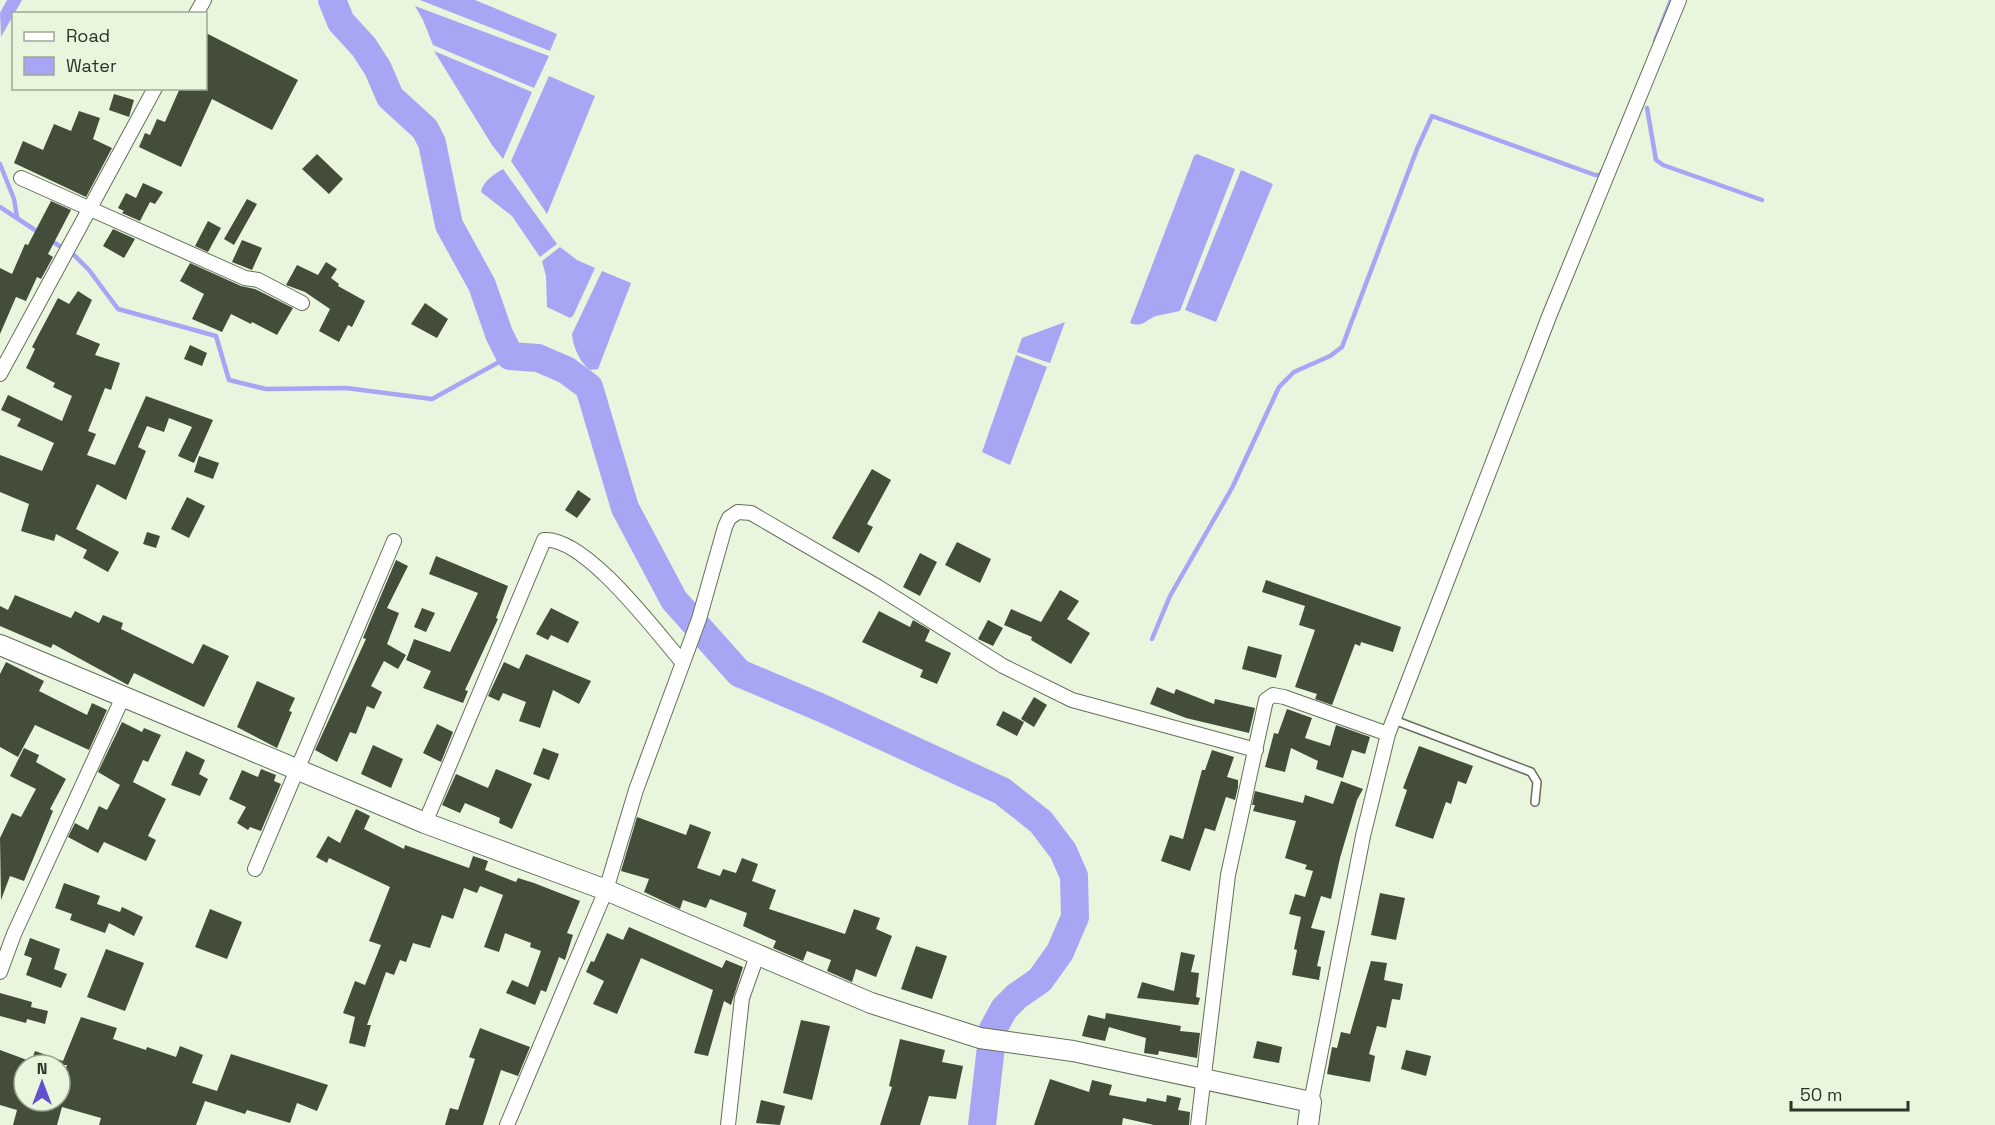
<svg xmlns="http://www.w3.org/2000/svg" width="1995" height="1125" font-family="'Space Grotesk',sans-serif">
<rect width="100%" height="100%" fill="#e9f6dd"/>
<path fill="#a7a6f5" d="M7,0H22L1,37L0,13Z
M420,0H475L557,34L550,51Z
M415,6L549,56L534,88L433,45L423,20Z
M434,51L532,92L503,159L492,145Z
M549,76L595,96L547,214L511,161Z
M1197,154L1235,169L1180,311C1172,313 1164,314 1156,316C1145,320 1143,328 1130,323L1194,156Z
M503,169L557,244L540,257L512,216L481,192C483,181 493,175 503,169Z
M1241,170L1273,184L1216,322L1185,310Z
M560,247L577,260L595,268L573,316L570,318L547,307L546,276L542,261Z
M602,271L631,283L598,369L590,370C580,363 573,347 572,334Z
M1065,322L1050,363L1017,352L1022,338Z
M1016,355L1047,367L1010,465L982,452Z"/>
<g fill="none" stroke-linecap="round" stroke-linejoin="round">
<path stroke="#a7a6f5" stroke-width="4.5" d="M1655,41L1671,0
M1647,108L1656,160L1663,165L1762,200
M0,164L14,199L17,217
M0,207L41,234
M50,240L74,255L89,270L118,309L216,336L229,380L266,389L346,388L432,399L510,356
M1152,639L1170,596L1232,488L1279,387L1294,372L1330,356L1342,347L1417,149L1432,116L1595,175H1601L1602,171"/>
<path stroke="#a7a6f5" stroke-width="28" d="M332,0L341,22L364,47L378,69L390,97L425,129L432,143L449,225L482,285L499,334L510,356L538,358L566,370L589,387L625,508L674,600L739,673L824,709L1002,791L1041,822L1063,851L1074,876L1075,917L1060,952L1040,980L1017,996L1004,1009L993,1029L982,1125"/>
</g>
<path fill="#434d39" d="M206,33L298,80L272,130L212,99L181,167L139,147L145,133L150,135L157,119L165,122L180,88H206Z
M114,94L134,100L129,117L109,110Z
M79,111L100,118L93,139L112,148L86,197L14,163L23,141L43,150L54,124L71,131Z
M317,154L343,179L329,194L302,169Z
M143,183L163,192L155,204L150,202L140,221L122,213L124,211L118,208L126,193L136,198Z
M247,199L257,204L234,245L224,239Z
M51,201L71,210L48,254L53,257L41,279L37,277L26,301L16,297L0,334V268L12,274L25,244L28,245Z
M208,221L221,228L208,252L195,246Z
M113,229L135,239L124,258L103,246Z
M242,240L262,248L252,270L232,262Z
M326,262L337,269L331,278L339,284L338,286L365,301L352,327L348,325L339,342L319,331L330,309L305,292L286,285L297,265L318,275Z
M190,263L241,286L255,289L293,308L277,335L252,322L251,324L231,314L222,332L192,319L204,294L180,281Z
M78,291L92,300L76,334L100,344L95,355L120,363L111,390L105,388L88,431L96,434L87,455L115,465L146,396L213,420L194,463L178,456L192,427L169,418L164,432L147,426L138,447L146,451L126,500L97,484L76,529L119,552L108,572L83,558L87,550L56,534L54,541L21,531L29,504L0,492V455L42,471L54,443L17,426L21,419L1,410L8,395L62,421L72,396L53,387L55,383L26,368L35,349L32,347L58,298L69,304Z
M425,303L448,319L437,338L411,324Z
M190,345L207,353L202,366L184,359Z
M199,456L219,463L213,479L194,472Z
M872,469L891,480L867,524L873,527L859,553L832,538Z
M578,490L591,499L577,518L565,510Z
M187,497L205,506L189,538L171,529Z
M147,532L160,536L156,548L143,544Z
M957,542L991,559L980,583L945,565Z
M920,553L937,562L920,596L903,587Z
M436,556L508,586L496,618L498,619L465,690L468,691L463,703L423,688L431,671L406,660L414,639L450,652L478,593L429,574Z
M396,560L408,566L387,608L399,613L387,644L406,655L398,669L384,661L371,686L382,692L374,709L367,706L356,734L350,732L337,762L315,750L366,639L363,638Z
M1266,580L1401,627L1393,652L1361,642L1360,646L1355,644L1332,705L1315,699L1317,694L1295,687L1315,630L1299,625L1305,606L1262,592Z
M1060,590L1079,601L1067,619L1090,633L1071,664L1031,640L1032,637L1004,625L1011,609L1041,622Z
M15,595L71,618L75,611L99,623L103,615L123,623L121,629L193,664L203,644L229,656L204,707L134,673L128,685L53,644L51,648L0,626V606L8,610Z
M422,608L435,613L426,632L414,627Z
M551,608L579,622L568,643L551,635L548,640L536,634Z
M879,611L910,627L913,620L930,630L925,641L951,653L937,684L920,677L923,670L862,642Z
M988,620L1003,628L993,646L978,639Z
M1248,646L1282,655L1276,678L1242,669Z
M526,654L591,681L579,704L553,690L540,728L519,721L526,702L503,693L499,701L488,696L504,662L519,669Z
M6,662L44,681L39,691L87,715L92,703L107,710L89,750L35,725L18,757L0,747V674Z
M257,681L295,698L289,711L292,712L277,748L237,727Z
M1157,687L1174,694L1176,689L1214,704L1215,699L1255,708L1249,733L1186,718L1150,704Z
M1034,697L1047,705L1034,727L1021,719Z
M1287,709L1312,718L1305,738L1330,746L1336,725L1370,737L1365,754L1352,750L1343,778L1316,769L1318,761L1291,748L1285,772L1265,767L1274,733L1278,734Z
M1003,711L1024,722L1017,736L996,725Z
M122,722L142,732L144,728L161,735L148,762L143,760L133,782L166,799L148,836L156,840L146,861L104,842L98,853L68,837L75,823L88,830L99,806L107,810L120,785L98,772Z
M437,724L453,732L441,762L423,753Z
M373,745L403,759L391,788L361,774Z
M1419,746L1473,766L1466,784L1458,781L1451,804L1446,802L1433,839L1395,826L1407,790L1403,788Z
M24,748L39,755L36,762L66,779L50,809L53,811L24,881L10,876L1,900L0,838L12,813L21,817L36,789L10,776Z
M543,748L559,754L549,780L533,774Z
M1212,750L1234,757L1227,777L1238,780V787L1235,800L1226,797L1215,831L1205,828L1190,871L1161,861L1170,835L1183,839L1202,770H1205Z
M186,751L205,760L199,774L208,779L200,796L171,785Z
M261,769L276,775L274,781L281,784L261,831L250,827L248,830L237,823L246,807L229,799L242,770L258,777Z
M496,769L532,784L512,829L499,823L500,818L465,803L460,813L442,805L456,774L488,788Z
M1341,781L1363,789L1357,800L1340,858L1331,899L1321,896L1311,928L1325,931L1317,966L1321,967L1319,980L1292,975L1297,950L1294,949L1301,917L1289,914L1295,894L1305,897L1313,871L1305,869L1307,865L1285,858L1296,821L1253,811L1255,805H1252L1255,791L1303,803L1305,795L1333,804Z
M356,809L370,816L364,829L404,849L405,845L469,868L473,856L488,861L485,870L516,882L518,878L534,883L580,901L567,933L573,935L565,960L559,957L546,992L541,990L535,1005L506,993L512,980L528,987L541,951L530,947L531,943L505,933L499,952L484,947L503,895L480,886L477,893L464,888L453,919L442,915L430,948L413,943L406,962L400,960L394,975L386,972L367,1025H371L365,1047L349,1043L355,1017L343,1013L355,981L365,985L381,945L369,941L390,887L329,858L327,863L316,857L328,836L340,843Z
M637,817L686,835L690,824L711,832L697,868L720,876L723,869L736,873L742,858L758,864L752,881L776,890L769,909L845,934L854,909L880,918L876,929L892,936L876,977L856,969L852,982L827,971L831,960L807,951L803,961L773,948L776,941L743,926L747,913L710,899L706,908L683,900L680,909L644,892L649,879L621,871Z
M64,883L100,896L97,904L120,912L122,907L143,917L134,936L109,923L105,933L70,920L72,914L55,908Z
M1380,893L1405,898L1396,940L1371,935Z
M210,909L242,922L227,959L195,947Z
M629,927L722,968L726,960L743,967L731,1005L724,1001L708,1056L694,1053L713,990L641,958L617,1014L593,1004L604,981L586,972L591,961L594,962L607,933L623,940Z
M30,938L60,949L54,969L67,974L61,988L26,975L32,958L24,955Z
M916,946L947,956L932,999L901,989Z
M106,949L144,963L125,1011L87,997Z
M1181,952L1195,955L1191,972L1199,973L1196,997L1200,998L1198,1005L1137,998L1142,982L1174,991Z
M1371,961L1387,963L1384,980L1403,984L1400,1000L1392,999L1386,1028L1377,1026L1369,1054L1375,1056L1370,1082L1327,1074L1332,1047L1337,1048L1341,1032L1350,1034Z
M0,993L32,1002L31,1007L48,1011L45,1024L27,1019L26,1023L0,1016Z
M1106,1013L1181,1026L1180,1031L1200,1033L1197,1058L1159,1051L1158,1055L1144,1053L1146,1038L1109,1027L1105,1041L1082,1036L1088,1015L1105,1019Z
M81,1017L117,1028L113,1039L146,1050L147,1047L176,1057L180,1046L203,1055L192,1083L217,1091L231,1054L328,1085L317,1111L297,1103L290,1123L247,1110L245,1114L205,1101L196,1125H99L101,1118L62,1107L57,1125H13L17,1110L0,1105V1050L27,1060L15,1093L24,1095V1101H60V1088L67,1065H30L35,1051L63,1061Z
M801,1020L830,1026L812,1100L783,1093Z
M480,1028L530,1047L518,1076L501,1070L483,1125H445L450,1108L458,1110L475,1059L469,1057Z
M900,1039L945,1050L942,1062L963,1066L956,1099L929,1096L920,1125H880L892,1087L889,1086Z
M1257,1041L1282,1047L1279,1063L1253,1058Z
M1406,1050L1431,1056L1426,1076L1401,1069Z
M1050,1079L1089,1092L1092,1080L1112,1085L1109,1095L1146,1102L1147,1098L1166,1102L1167,1095L1181,1098L1178,1110L1190,1112L1189,1125H1154L1123,1118L1122,1125H1034Z
M761,1100L785,1106L780,1125L756,1123Z"/>
<g fill="none" stroke-linecap="round" stroke-linejoin="round">
<g stroke="#646f5a" stroke-width="10">
<path id="lane" d="M1394,720L1531,772L1537,782L1535,802"/>
</g>
<g stroke="#646f5a" stroke-width="16">
<path id="street" d="M196,14L204,0
M21,178L245,278L258,280L302,303
M0,374L155,88
M425,823L544,540C585,536 657,633 683,663
M255,869L394,541
M0,972L14,934L123,697
M1311,1102L1363,836L1388,734L1550,314L1679,0
M507,1125L606,890L636,790L699,619L725,527L729,518L738,512L751,513L878,587L1003,666L1072,700L1256,750
M728,1125L742,998L758,953
M1198,1125L1228,875L1266,700L1273,695L1284,697L1388,734"/>
</g>
<g stroke="#646f5a" stroke-width="22">
<path id="secondary" d="M0,645L425,823L606,890L871,1003L980,1038L1073,1051L1311,1102L1308,1125"/>
</g>
<use href="#lane" stroke="#fff" stroke-width="7"/>
<use href="#street" stroke="#fff" stroke-width="14"/>
<use href="#secondary" stroke="#fff" stroke-width="20"/>
</g>
<rect x="12" y="12" width="195" height="78" fill="#e9f6dd" stroke="#9ea895" stroke-width="1.5"/>
<rect x="24" y="32" width="30" height="9" fill="#ffffff" stroke="#9ea895" stroke-width="1.5"/>
<text x="66" y="42" font-size="18" fill="#2e332a">Road</text>
<rect x="24" y="57" width="30" height="18" fill="#a7a6f5" stroke="#9ea895" stroke-width="1.5"/>
<text x="66" y="72" font-size="18" fill="#2e332a">Water</text>
<g transform="translate(42 1083)"><circle r="28" fill="#e9f6dd" stroke="#9ea895" stroke-width="1.5"/>
<path d="M0-4.5L10 22L0 15L-10 22Z" fill="#6152cb"/>
<text y="-9" font-size="16" font-weight="bold" text-anchor="middle" fill="#2e332a">N</text>
</g>
<path d="M1791 1101v9h117v-9" fill="none" stroke="#2e332a" stroke-width="3"/>
<text x="1800" y="1101" font-size="18" fill="#2e332a" stroke="#e9f6dd" stroke-width="4.5" paint-order="stroke">50 m</text>
</svg>
